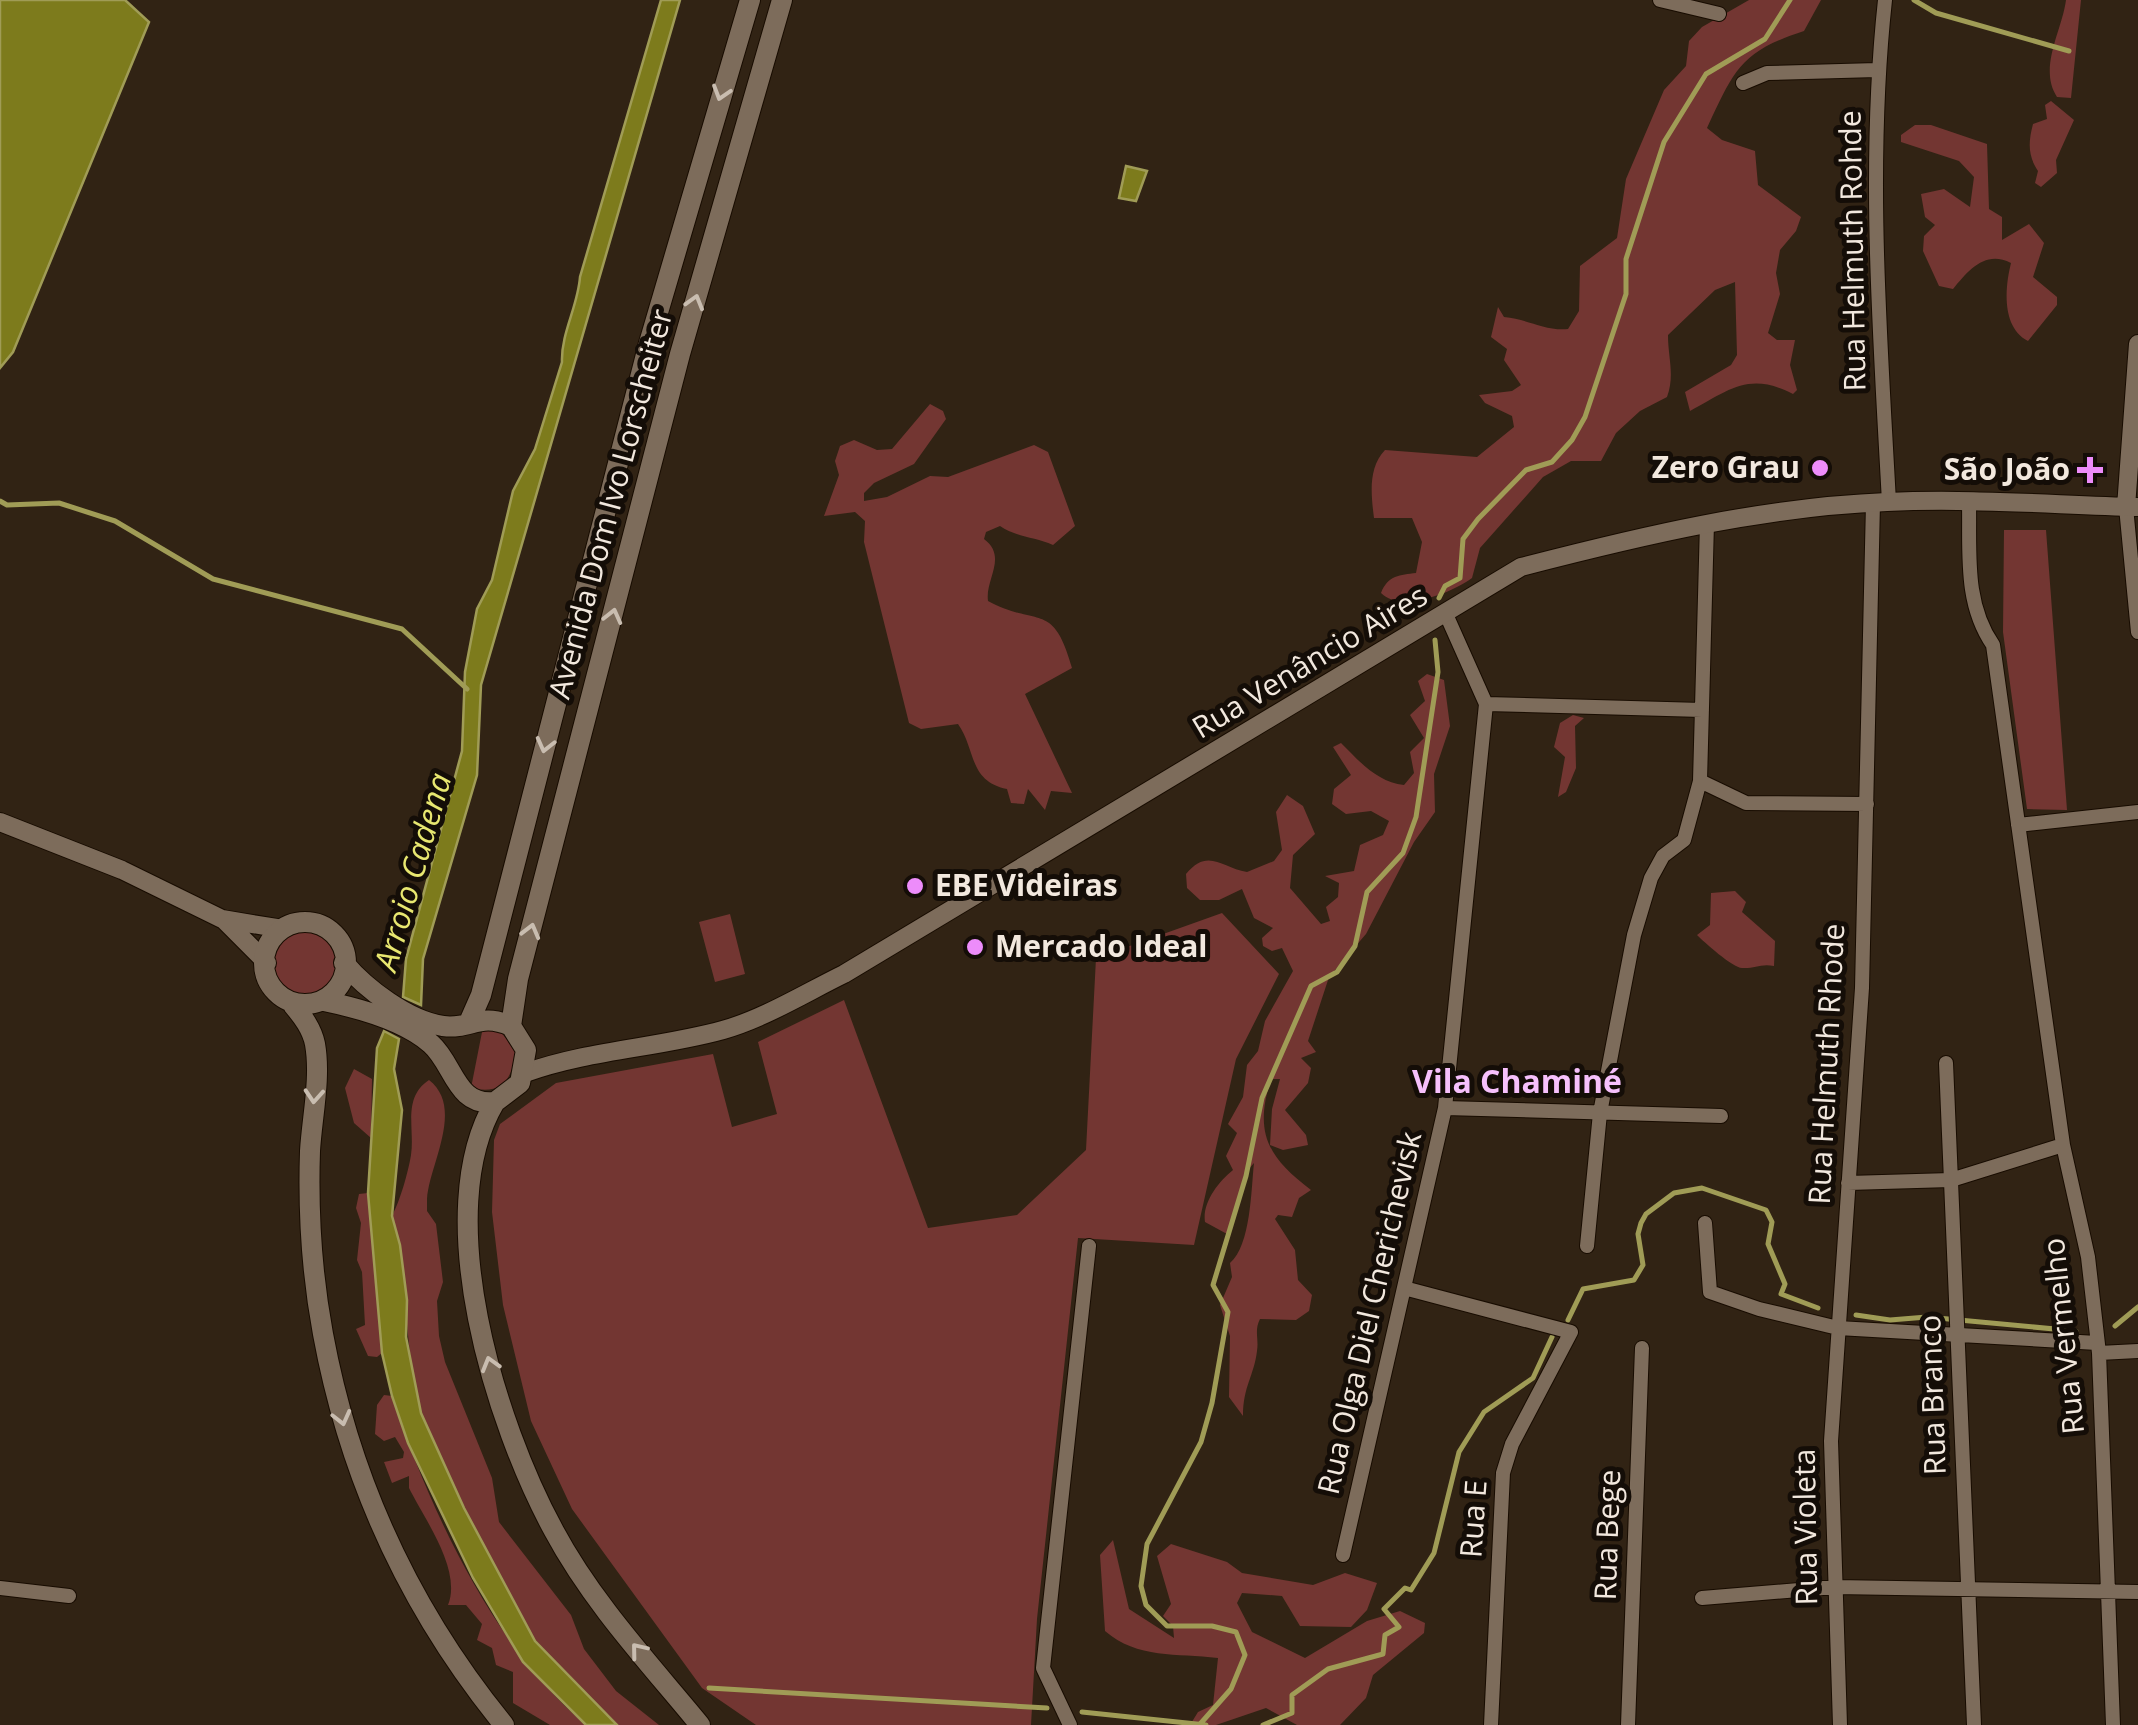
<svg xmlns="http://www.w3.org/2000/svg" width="2138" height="1725" font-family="'Open Sans',sans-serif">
<rect width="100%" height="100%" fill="#312314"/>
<path fill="#733632" d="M1749,0H1821L1804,31C1740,52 1735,69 1707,128L1722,140L1755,151L1758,185L1801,217L1796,231L1780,250L1776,273L1780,294L1768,333L1777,340H1795L1790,365L1797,390L1793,394C1749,371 1729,390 1690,411L1685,392L1731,365L1737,355L1735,282L1715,290L1668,335C1668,358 1675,375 1667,397L1640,411L1616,433L1601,461H1571L1543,477L1480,548L1472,578C1452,593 1400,613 1381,593C1388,575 1400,575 1416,573L1422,542L1412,518H1374C1371,494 1368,468 1385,450L1477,457L1514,427L1512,416L1485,403L1479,395L1512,391L1521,385L1504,360L1507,349L1491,337L1498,307L1504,317C1528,319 1544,331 1568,329L1579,311L1580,266L1617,238L1626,179L1664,90L1686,66L1689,41L1702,27Z
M2066,0H2081L2071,98L2057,97C2038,68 2062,31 2066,0Z
M2051,101L2074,120L2056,160L2057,173L2041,187L2035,183L2038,171C2028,156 2028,143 2033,124L2047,119L2045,105Z
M1915,125H1931L1987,144L1989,209L2002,217V240L2029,224L2044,243L2033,277L2057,297V305L2028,341C2001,327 2005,287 2011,263C1985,250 1969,270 1953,289L1939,286L1923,251L1924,236L1935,225L1925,217L1921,194L1944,189L1970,207L1974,177L1959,161L1901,142V135Z
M930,404L943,411L946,419L914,464L874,483L864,493V501L887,497L930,476L948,477L1034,445L1048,452L1075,526L1053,545C1035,537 1016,537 1000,526L986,532L984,539C1008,557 985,579 988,601C1038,628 1053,600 1072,668L1025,694L1072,793L1051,791L1045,810L1028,789L1024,804L1011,803L1007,789C968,781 976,749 958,724L921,729L909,723L864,542L865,521L855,512L824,516L839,475L835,461L840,446L854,440L877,450L892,449Z
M2004,530H2046L2067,810L2027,809L2003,632Z
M1427,674L1444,680L1450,726L1434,774L1435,812L1414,842L1366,934L1329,977L1308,1041L1316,1052L1301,1058L1311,1068L1308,1083L1285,1110L1306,1135L1308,1145L1283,1150L1270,1145L1272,1109L1280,1079H1271C1254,1132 1267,1157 1311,1190L1299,1198L1292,1217L1278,1215L1275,1219L1295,1250L1298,1280L1312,1295L1309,1311L1296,1320L1260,1319C1254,1331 1259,1338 1257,1351C1254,1376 1243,1386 1243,1416L1229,1397L1230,1336L1220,1305L1232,1277L1230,1263C1251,1245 1251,1190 1254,1163L1246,1172L1227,1234L1205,1222C1202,1203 1218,1182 1233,1170L1226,1156L1237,1133L1228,1124L1243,1097L1247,1065L1258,1051L1265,1021L1293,971L1282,948L1272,951L1263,946L1262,938L1273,928L1254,918L1242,889L1219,900H1200L1187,888L1186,874C1208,847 1222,868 1247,872L1274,861L1282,850L1276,812L1287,795L1303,806L1315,834L1293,855L1290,888L1321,924L1330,921L1326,907L1338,897L1339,883L1325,876L1354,871L1360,845L1383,835L1389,821L1371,811L1346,814L1332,804L1334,789L1351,775L1333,747L1341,743C1359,761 1377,782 1404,785L1414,773L1410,752L1424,738L1410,715L1425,701L1418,681Z
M1573,715L1584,718L1575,726L1576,768L1566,792L1558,797L1565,757L1554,747L1560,723Z
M1735,891L1746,902L1742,912L1775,941L1774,966C1761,963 1754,969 1742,968C1733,968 1704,942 1697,935L1710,925L1711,893Z
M1222,913L1279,974L1236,1059L1194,1245L1078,1238L1037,1619L1031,1725H756L702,1688L572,1509L531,1421L503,1305L492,1212L494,1140L500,1124L556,1083L713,1054L732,1127L777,1114L758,1042L844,1000L928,1228L1017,1215L1086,1150L1096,958Z
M730,914L745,974L715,982L699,922Z
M273 962a33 33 0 1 1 66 0a33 33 0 1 1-66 0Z
M483,1027L500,1031L516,1051C512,1080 502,1095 471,1088Z
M354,1069L372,1079L371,1138L354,1123L345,1088Z
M429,1080C465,1108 429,1165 427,1199V1211L436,1224L443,1282L437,1301L439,1336L445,1362L492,1478L499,1522L571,1615L584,1649L616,1691L659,1725H617C591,1697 562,1671 537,1643C509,1611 432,1454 421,1412C403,1347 409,1281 392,1216C400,1201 408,1173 411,1155C415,1128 402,1098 429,1080Z
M368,1193L382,1353L377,1357L368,1356L356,1329L365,1325L362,1272L357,1260L361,1223L356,1208L359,1194Z
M384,1395L392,1396C429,1509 494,1648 586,1725H550L513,1703V1672L496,1665L492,1648L477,1640L482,1624L466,1605H448C462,1570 425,1520 409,1488V1476L392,1483L384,1462L403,1458L404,1452L395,1437L384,1441L375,1434L377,1405Z
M1113,1540L1129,1609L1174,1638L1173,1626L1163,1616L1171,1604L1157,1556L1171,1544L1227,1562L1242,1573L1313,1585L1345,1573L1377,1583L1367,1610L1351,1627L1300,1626L1282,1596L1242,1593L1237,1603L1252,1632L1305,1658L1367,1621L1400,1611L1425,1623L1424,1633L1373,1675L1366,1698L1340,1725H1297L1266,1708L1216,1725H1190L1198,1712L1213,1705L1218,1658C1177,1653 1137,1659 1105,1631L1100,1555Z"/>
<path fill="#7d7b1c" stroke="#a09c56" stroke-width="2.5" d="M0,0H125L149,22L13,352L0,368Z
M661,0H680L481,685L477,775L423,959L421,1005L403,997L406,959L462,751L465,672L477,609L492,580L513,491L535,449L562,362C561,333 578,306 580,277Z
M1126,166L1147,171L1136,201L1119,198Z
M384,1031L399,1039L394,1069L402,1110L392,1216L400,1245L407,1300L406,1337L421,1413L464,1508L535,1641L617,1725H586L523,1662L473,1578L408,1443L392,1396L382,1353L368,1193L377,1048Z"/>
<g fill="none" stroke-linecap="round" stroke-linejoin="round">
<path stroke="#a09c56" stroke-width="5" d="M1914,0L1936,13L2069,51
M0,501L7,505L59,503L115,521L213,579L402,629L467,689
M1439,598L1445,586L1460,578L1463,539L1478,519L1526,470L1552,462L1572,440L1585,417L1626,294V259L1664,142L1706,74L1765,39L1790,0
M1856,1315L1890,1320L1927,1317L2076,1331
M1568,1320L1583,1289L1634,1280L1643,1265L1638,1234L1641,1223L1646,1214L1674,1193L1702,1188L1766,1210L1772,1222L1768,1244L1785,1284L1781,1294L1818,1308
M2115,1326L2138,1307
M709,1688L1047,1708
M1082,1712L1206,1725
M1201,1723L1231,1689L1245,1655L1236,1632L1212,1626H1167L1146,1605L1141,1586L1147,1544L1201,1442L1212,1403L1228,1312L1213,1285L1246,1176L1262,1098L1311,986L1337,972L1355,946L1367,892L1403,853L1416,817L1438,672L1435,640
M1263,1725L1292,1713V1695L1328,1669L1383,1654L1385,1635L1399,1627L1384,1609L1405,1588L1411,1590L1434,1553L1459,1452L1484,1412L1533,1378L1552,1337"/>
<g stroke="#180c01" stroke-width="16">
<path id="minor" d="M1660,0L1719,14
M1885,0C1867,166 1880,335 1889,502
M1743,83L1767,73L1877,70
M1969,504C1970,553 1964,603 1993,645L2063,1145L2088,1257L2099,1353L2113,1725
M2126,507L2138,632
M1486,704L1702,710
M1700,781L1746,803L1867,804
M2018,825L2138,812
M1946,1063L1974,1725
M1445,1108L1721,1116
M1848,1183L1951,1180L2063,1145
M1705,1223L1710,1292L1759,1309L1838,1328L2097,1343
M1587,1246L1600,1113L1634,935L1651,878L1663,856L1684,840L1700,781L1707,523
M1404,1288L1571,1332L1512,1444L1503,1473L1491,1725
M2099,1353L2138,1351
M1343,1555L1445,1108L1486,704L1445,612
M0,1588L69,1596
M1702,1598L1835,1587L2138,1592
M1070,1725L1043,1668L1089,1246
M1628,1725L1642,1348
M1840,1725L1831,1441L1862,988L1873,503"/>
</g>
<g stroke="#180c01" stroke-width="20">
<path id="tertiary" d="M2126,507L2138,344
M0,822L122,870L222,919L283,929
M223,919L267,963
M525,1073C589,1050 658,1048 723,1030C765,1018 805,993 844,974L1521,567C1641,536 1762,507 1887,502C1970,498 2055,505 2138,507"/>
</g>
<g stroke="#180c01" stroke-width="22">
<path id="secondary" d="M264 963a41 41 0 1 1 82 0a41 41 0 1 1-82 0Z
M324,1001C358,1008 404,1020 431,1044C454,1064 456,1107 495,1102L520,1083L526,1050L511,1026C479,1012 471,1030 443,1026C408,1021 366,989 344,963
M293,1005C303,1017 312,1029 315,1044C321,1078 312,1117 310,1151C308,1211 312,1275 323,1334C350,1480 410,1610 504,1725
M470,1020L481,995L649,343L750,0
M511,1026L518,979L680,354L782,0
M495,1102C429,1213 496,1425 554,1531C592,1602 649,1663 700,1725"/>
</g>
<use href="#minor" stroke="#7d6c5b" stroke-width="14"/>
<use href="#tertiary" stroke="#7d6c5b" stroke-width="18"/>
<use href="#secondary" stroke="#7d6c5b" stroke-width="20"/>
</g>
<defs><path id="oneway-chevron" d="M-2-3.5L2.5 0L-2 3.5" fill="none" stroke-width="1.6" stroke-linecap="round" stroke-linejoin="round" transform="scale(2.5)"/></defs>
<g stroke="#c9bdb0">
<use href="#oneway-chevron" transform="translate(721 93) rotate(107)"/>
<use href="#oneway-chevron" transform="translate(695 302) rotate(-74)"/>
<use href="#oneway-chevron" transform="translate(613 616) rotate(-76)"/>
<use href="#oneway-chevron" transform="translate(545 745) rotate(104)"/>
<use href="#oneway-chevron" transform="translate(531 931) rotate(-75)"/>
<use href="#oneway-chevron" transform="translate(314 1096) rotate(94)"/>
<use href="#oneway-chevron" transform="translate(490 1364) rotate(-106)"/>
<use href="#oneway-chevron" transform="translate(342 1418) rotate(76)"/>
<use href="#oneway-chevron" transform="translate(638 1650) rotate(-129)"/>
</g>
<g fill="#ed8cfa" stroke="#140d07" stroke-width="4">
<circle cx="1820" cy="468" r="10"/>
<path d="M2085 455h10v10h10v10h-10v10h-10v-10h-10v-10h10z"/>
<circle cx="915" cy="886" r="10"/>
<circle cx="975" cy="947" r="10"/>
</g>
<g text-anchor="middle" stroke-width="10" stroke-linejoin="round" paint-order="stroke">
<g font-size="30" fill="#f2e8de" stroke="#140d07">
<text transform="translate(1853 251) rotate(-91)" y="10">Rua Helmuth Rohde</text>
<text transform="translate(611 504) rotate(-75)" y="10">Avenida Dom Ivo Lorscheiter</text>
<text transform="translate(1310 662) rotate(-31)" y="10">Rua Venâncio Aires</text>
<text transform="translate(1827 1064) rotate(-87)" y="10">Rua Helmuth Rhode</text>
<text transform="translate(1370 1313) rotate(-77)" y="10">Rua Olga Diel Cherichevisk</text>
<text transform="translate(2064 1336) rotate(-96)" y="10">Rua Vermelho</text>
<text transform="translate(1933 1395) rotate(-92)" y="10">Rua Branco</text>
<text transform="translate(1474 1519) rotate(-86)" y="10">Rua E</text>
<text transform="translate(1806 1527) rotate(-91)" y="10">Rua Violeta</text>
<text transform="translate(1608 1535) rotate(-88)" y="10">Rua Bege</text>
</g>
<g font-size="30" font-weight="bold" fill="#f2e8de" stroke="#140d07" text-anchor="end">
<text x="1800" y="478">Zero Grau</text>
<text x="2070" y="480">São João</text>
<text x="935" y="896" text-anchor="start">EBE Videiras</text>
<text x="995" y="957" text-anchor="start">Mercado Ideal</text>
</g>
<g font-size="32" font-style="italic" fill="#e8e770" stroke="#140d07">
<text transform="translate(413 872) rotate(-74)" y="11">Arroio Cadena</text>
</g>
<g font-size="32" font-weight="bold" fill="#f6c0fc" stroke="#140d07">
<text x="1517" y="1093">Vila Chaminé</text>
</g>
</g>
</svg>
